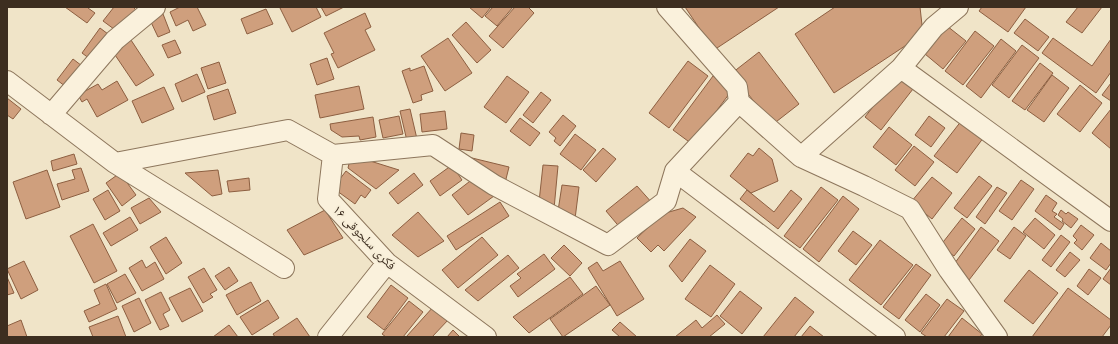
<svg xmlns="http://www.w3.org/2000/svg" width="1118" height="344" font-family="'Noto Serif','Noto Naskh Arabic',serif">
<rect width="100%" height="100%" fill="#f0e4c8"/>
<path fill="#cf9f7d" stroke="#8d5f41" d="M65,7H89L88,8L95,13L87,23Z
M114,7H133L136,10L118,32L103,21Z
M180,7H197L206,25L193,31L188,20L176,26L170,12Z
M282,7H316L321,17L292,32L280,8Z
M321,7H344L326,16Z
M469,7H491L482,18Z
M493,7H513L497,26L485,16Z
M515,7H528L534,13L503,48L489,36Z
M685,7H779L714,50Z
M835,7H920L923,34L834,93L795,34Z
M982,7H1026L1008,32L979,11Z
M1078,7H1102L1082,33L1066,22Z
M266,9L273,24L247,34L241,19Z
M365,13L371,27L365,30L375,50L338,68L331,54L334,53L324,33Z
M163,14L170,32L158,37L150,20Z
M1025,19L1049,37L1038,51L1014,33Z
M466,22L491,50L477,63L452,35Z
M947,26L966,41L943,69L925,54Z
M100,28L112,37L94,62L82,53Z
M975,31L994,46L963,85L945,71Z
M129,37L154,75L136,86L111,49Z
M448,38L472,73L445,91L421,56Z
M1053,38L1092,66L1111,39V72L1096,93L1042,53Z
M1001,39L1016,51L981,98L966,86Z
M175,40L181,53L168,58L162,45Z
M1022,45L1039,58L1009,98L992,85Z
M759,52L799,104L772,125L732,73Z
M327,58L334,79L317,85L310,64Z
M73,59L86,69L70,90L57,80Z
M688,61L708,76L669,128L649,113Z
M219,62L226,83L208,89L201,68Z
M1040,63L1053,73L1025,110L1012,101Z
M424,66L433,91L421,95L422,100L413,103L402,71L410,68V71Z
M197,74L205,92L182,102L175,84Z
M1052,75L1069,88L1044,122L1027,110Z
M507,76L529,92L506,123L484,107Z
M713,76L732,90L692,144L673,130Z
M897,76L913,89L881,130L865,117Z
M117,81L128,100L97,117L87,99L82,102L78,95L98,84L102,90Z
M1111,83V101L1102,95Z
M1080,85L1102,103L1080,132L1057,114Z
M359,86L364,109L320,118L315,95Z
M164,87L174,109L142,123L132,101Z
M228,89L236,113L214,120L207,96Z
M541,92L551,100L533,123L523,115Z
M7,98L21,109L13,119L7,115Z
M410,109L417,139L407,141L400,111Z
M1111,109V149L1092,133Z
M445,111L447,129L422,132L420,114Z
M563,115L576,126L560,146L554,141L556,138L549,132Z
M399,116L403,134L383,138L379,120Z
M929,116L945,128L931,147L915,135Z
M373,117L376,137L360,140L359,136L342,137L331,130L330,124Z
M520,118L540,133L530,146L510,131Z
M962,120L984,137L957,173L934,156Z
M889,127L912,145L896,165L873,147Z
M461,133L474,135L472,151L459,149Z
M575,134L596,150L581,170L560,154Z
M914,146L934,162L915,186L895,170Z
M603,148L616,159L596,182L583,170Z
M759,148L772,159L778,181L751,193L730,176L748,153L753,156Z
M74,154L77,164L53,171L51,161Z
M351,155L399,170L376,189L348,168Z
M468,157L509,167L505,183Z
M452,165L462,180L440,196L430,181Z
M543,165L558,166L554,209L539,202Z
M81,168L89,191L62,200L57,184L75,179L72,170Z
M47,170L60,207L26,219L13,182Z
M218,170L222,194L212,196L185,173Z
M346,171L371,190L365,198L361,195L355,204L333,188Z
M120,173L136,195L122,206L106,183Z
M414,173L423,185L398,204L389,193Z
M478,175L494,196L468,215L452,195Z
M979,176L992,186L967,218L954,208Z
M932,177L952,193L932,219L911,202Z
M249,178L250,190L229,192L227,181Z
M1021,180L1034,189L1012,220L999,211Z
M562,185L579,187L575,219L558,211Z
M637,186L653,204L622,230L606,211Z
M821,187L838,200L800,248L784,236Z
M997,187L1007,193L985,224L976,217Z
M108,190L120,211L105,220L93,199Z
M747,190L774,212L791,190L802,199L778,229L740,199Z
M1046,195L1057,203L1052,211L1057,214L1054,217L1064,224L1060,230L1035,211Z
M843,196L859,209L819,262L803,249Z
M149,198L161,212L140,224L131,208Z
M500,202L509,216L456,250L447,236Z
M683,208L696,217L664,251L658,245L651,252L637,238L662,214Z
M325,210L343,238L304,255L287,230Z
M1061,210L1066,214L1068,212L1078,219L1071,228L1062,221L1063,219L1058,215Z
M418,212L444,241L418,257L392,235Z
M130,217L138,230L111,246L103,233Z
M962,218L975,229L954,256L940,246Z
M1035,218L1055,235L1044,249L1023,232Z
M93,224L117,271L94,283L70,236Z
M1081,225L1094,235L1082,250L1074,243L1077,240L1073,236Z
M981,227L999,241L969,280L952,267Z
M1014,227L1026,236L1010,259L997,250Z
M853,231L872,245L856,265L838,251Z
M1061,235L1070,242L1051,267L1042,260Z
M166,237L182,263L166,274L150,247Z
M482,237L498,255L458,288L442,270Z
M690,239L706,251L682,282L669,266Z
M880,240L913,265L881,305L849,280Z
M1101,243L1111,251V263L1106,270L1090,258Z
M564,245L582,263L570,276L551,258Z
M1070,252L1080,260L1065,277L1056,270Z
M544,254L555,269L518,297L510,286L521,278L517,274Z
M508,255L519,268L478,301L465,290Z
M142,260L146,268L155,262L164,279L142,291L129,268Z
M24,261L38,290L21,299L7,269Z
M620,261L644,299L617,316L588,268L597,262L603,271Z
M916,264L931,275L899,319L883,307Z
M710,265L735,284L711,317L685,299Z
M229,267L238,281L225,290L215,276Z
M204,268L217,290L210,294L213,297L203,303L188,277Z
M1111,268V285L1103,279Z
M1089,269L1101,278L1088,295L1077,286Z
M1029,270L1058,293L1033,324L1004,301Z
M125,274L136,293L117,303L107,284Z
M7,277L14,293L7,295Z
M570,277L583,294L529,333L513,317Z
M251,282L261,301L237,315L226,295Z
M106,284L117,309L89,322L84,311L100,304L94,290Z
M391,285L408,298L384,330L367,317Z
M596,286L610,305L563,337L550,319Z
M190,288L203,311L182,322L169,298Z
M1068,288L1111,320V325L1102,337H1032Z
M740,291L762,308L742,334L720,316Z
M161,292L170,310L163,314L169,326L160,330L145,300Z
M926,294L940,305L920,332L905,320Z
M795,297L814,312L794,337H763Z
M139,298L151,323L134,332L122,306Z
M947,299L964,311L944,337H927L921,333Z
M268,300L279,318L252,335L240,317Z
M409,301L423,312L403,337H386L382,334Z
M434,306L449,319L432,337H406Z
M717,315L725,324L709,337H675L696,320L702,328Z
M118,316L126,337H93L89,327Z
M297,318L310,337H275L273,334Z
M962,318L982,334L980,337H948Z
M21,320L27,337H7V326Z
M620,322L637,337H620L612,330Z
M229,325L238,337H213Z
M810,326L824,337H801Z
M453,330L460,337H447Z"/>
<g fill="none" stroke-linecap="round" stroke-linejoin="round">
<g stroke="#8d765c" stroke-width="22">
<path id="minor" d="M667,7L737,87L739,102
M901,68L1111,221
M7,81L115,163L284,268
M51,115L115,40L155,7
M333,155L433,145L494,185L608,245L666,201L675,171L739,102L801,157L901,68L934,27L958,7
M801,157L864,186L910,209L949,270L997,337
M115,163L288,130L333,155L328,199L387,263L486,337
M675,171L895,337
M328,337L387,263"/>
</g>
<use href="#minor" stroke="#faf1dc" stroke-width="20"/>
</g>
<g text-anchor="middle" stroke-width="3.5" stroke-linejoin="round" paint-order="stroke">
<g font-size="13" fill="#3d2e20" stroke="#f7eed8">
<text transform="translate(365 237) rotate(46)" y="5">فکری سلجوقی ۱۶</text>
</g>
</g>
<rect width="1118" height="344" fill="none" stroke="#3d2e20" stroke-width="16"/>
</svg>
